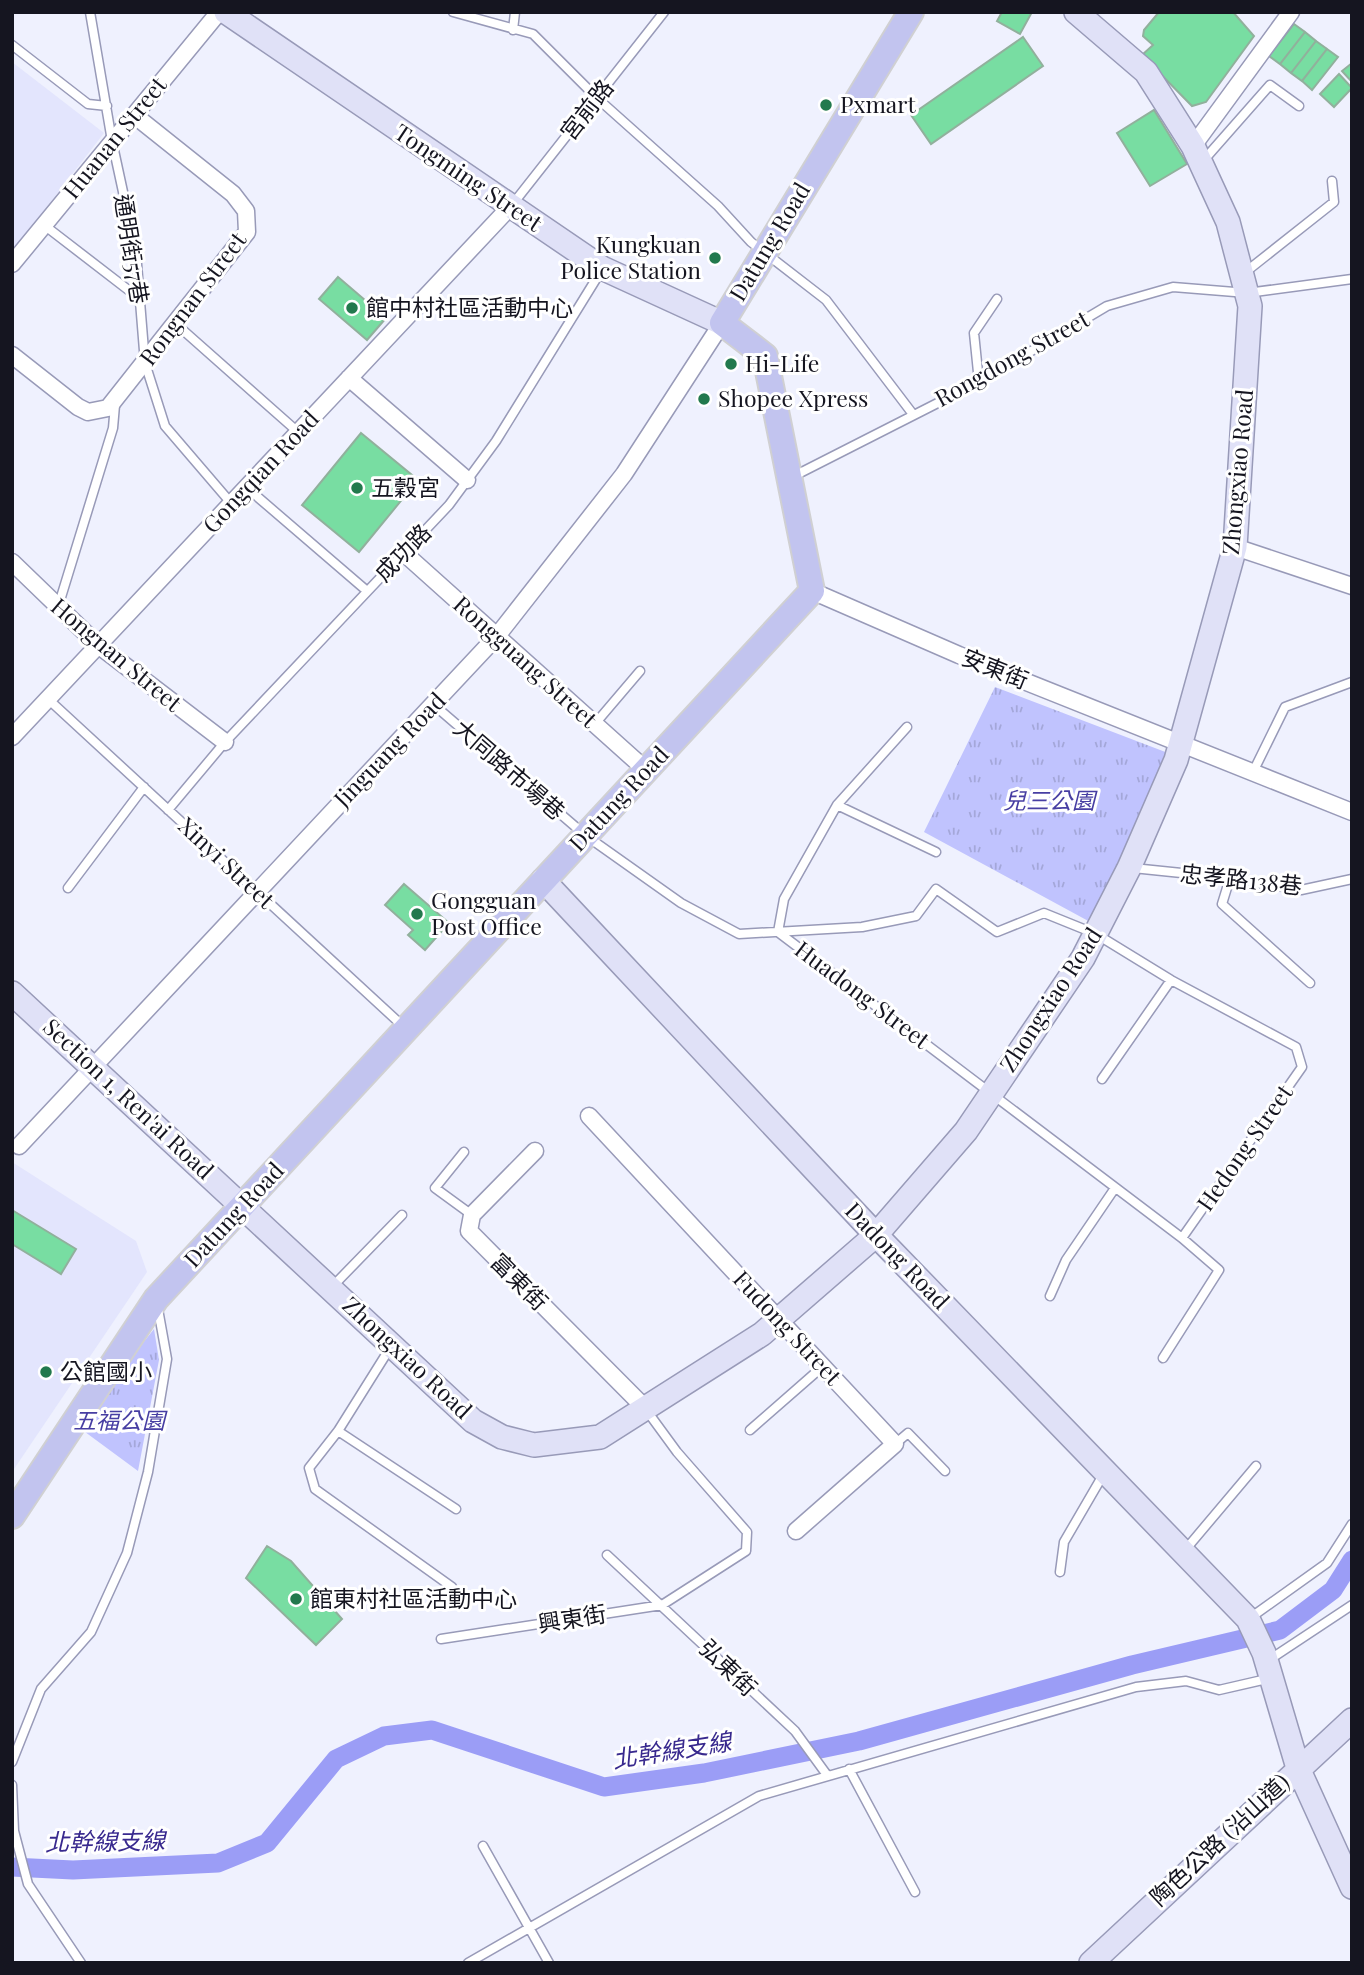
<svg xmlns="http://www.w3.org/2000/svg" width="1364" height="1975" font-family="'Playfair Display','Noto Sans TC',serif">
<defs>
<pattern id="grass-tufts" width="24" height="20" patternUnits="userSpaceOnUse" patternTransform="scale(1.75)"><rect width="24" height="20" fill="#c0c3fe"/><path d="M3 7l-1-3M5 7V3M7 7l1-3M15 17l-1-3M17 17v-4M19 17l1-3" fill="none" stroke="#a4a7d9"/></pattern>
</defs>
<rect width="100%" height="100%" fill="#eff1fe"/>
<path fill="#e3e5fd" d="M12,62L104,133L12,252Z
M12,1162L136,1241L147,1272L12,1472Z"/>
<path fill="url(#grass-tufts)" d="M995,687L1168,753L1092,923L924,832Z
M154,1329L159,1360L138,1471L81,1429L103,1393Z"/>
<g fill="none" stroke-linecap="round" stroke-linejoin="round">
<path stroke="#9b9df6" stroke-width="19" d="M12,1867L73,1870L218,1863L267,1843L336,1759L384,1736L432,1730L604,1787L704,1773L859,1741L1132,1665L1280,1630L1333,1590L1352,1560"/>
</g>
<path fill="#78dda2" stroke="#91b09c" stroke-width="2" d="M1002,12H1032L1020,34L997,21Z
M1159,12H1233L1254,36L1206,102L1192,106L1142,55L1153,45L1143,36L1144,30Z
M1294,24L1305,32L1280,64L1269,56Z
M1305,32L1316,41L1291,73L1280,64Z
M1023,37L1043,66L931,144L911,115Z
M1316,41L1327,49L1302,81L1291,73Z
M1327,49L1338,57L1312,90L1302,81Z
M1352,63V82L1342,71Z
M1339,74L1352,88L1334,107L1320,94Z
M1154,110L1187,164L1150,186L1117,133Z
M338,277L386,318L367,340L319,299Z
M361,433L418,480L359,552L302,505Z
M404,884L449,923L425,950L408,935L413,930L385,905Z
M12,1210L76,1249L61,1274L12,1244Z
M267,1546L291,1561L342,1619L316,1645L246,1578Z"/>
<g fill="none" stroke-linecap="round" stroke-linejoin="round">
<g stroke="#989ab8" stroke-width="11">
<path id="lane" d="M90,12L112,141L136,252L145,363L165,426L231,503
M453,12L533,34L597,98L718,206L751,242L826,300L912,413
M513,30L515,12
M12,45L88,104L107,106
M1203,161L1270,85L1299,106
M512,205L664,12
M44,225L140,299
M1243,274L1334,202L1332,181
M176,324L298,432
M979,382L974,333L997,299
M794,476L979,382L1107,306L1173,287L1247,293L1352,279
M246,487L367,591
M58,607L113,428L115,405
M48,699L405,1028
M434,705L585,835L681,903L739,934L862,927L916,916L936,889L997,932L1044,913L1096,934L1171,980L1296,1047L1302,1067L1182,1238L778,932L784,899L837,805L907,727
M594,725L640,671
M1253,772L1285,707L1352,682
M837,805L936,852
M168,810L225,742L449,505L496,441L601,271
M1133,868L1230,878L1301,890L1352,879
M1230,878L1222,904L1310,983
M68,888L144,787
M1102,1079L1171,980
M464,1152L435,1188L472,1215
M332,1287L402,1215
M1050,1296L1066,1260L1115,1188
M390,1348L338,1431L309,1468L315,1489L452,1587
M1163,1358L1219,1270L1182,1238
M750,1430L822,1367
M338,1431L456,1509
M895,1444L908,1433L945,1471
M1186,1549L1256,1466
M607,1555L795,1731L827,1775
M1060,1572L1064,1542L1103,1475
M1250,1618L1327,1563L1352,1524
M441,1639L662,1605L746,1551L747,1532L677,1452L647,1411
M1269,1660L1352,1605
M12,1762L41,1689L91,1632L127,1553L148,1472L167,1359L158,1309
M849,1769L915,1892
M12,1785L14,1831L28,1884L81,1963
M483,1846L549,1963
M468,1963L759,1796L1136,1687L1186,1681L1219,1690L1271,1678"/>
</g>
<g stroke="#989ab8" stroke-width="19">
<path id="street" d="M1193,146L1291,12
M12,264L219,12
M12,355L78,407L88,412L108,408L247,232L246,211L233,194L134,115
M349,378L467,480
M1235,547L1352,586
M404,553L646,770
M12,562L98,645L225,742
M812,591L959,655L1352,812
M12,737L510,207
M589,1116L895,1444L796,1531
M19,1146L497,636L624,474L722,323
M535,1151L472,1215L469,1231L645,1408"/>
</g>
<g stroke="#989ab8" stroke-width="26">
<path id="secondary" d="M226,12L602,268L722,323
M543,880L876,1235L1248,1619L1264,1653L1298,1768L1352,1887
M12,993L473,1421L502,1437L534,1445L600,1437L762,1334L876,1235L966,1131L1083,958L1129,868L1176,760L1235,547L1250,306L1228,222L1193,146L1146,72L1076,12
M1091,1963L1352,1720"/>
</g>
<g stroke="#d0d0d2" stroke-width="28">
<path id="primary" d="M12,1516L156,1299L812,591L765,356L722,323L911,12"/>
</g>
<use href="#lane" stroke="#fff" stroke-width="8"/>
<use href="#street" stroke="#fff" stroke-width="16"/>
<use href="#secondary" stroke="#e0e1f7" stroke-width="23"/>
<use href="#primary" stroke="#c2c4ef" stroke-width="24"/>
</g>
<g fill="#22794d" stroke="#fff" stroke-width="2.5">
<circle cx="826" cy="105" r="7"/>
<circle cx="715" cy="258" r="7"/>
<circle cx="352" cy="308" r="7"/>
<circle cx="731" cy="364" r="7"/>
<circle cx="704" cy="399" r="7"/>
<circle cx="357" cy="488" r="7"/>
<circle cx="417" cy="914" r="7"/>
<circle cx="46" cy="1372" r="7"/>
<circle cx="296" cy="1599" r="7"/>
</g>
<g text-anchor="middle" stroke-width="6" stroke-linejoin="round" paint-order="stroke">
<g font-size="23" fill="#151520" stroke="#fff" text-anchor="start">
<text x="840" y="113">Pxmart</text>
<text x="701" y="253" text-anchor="end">Kungkuan<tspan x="701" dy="26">Police Station</tspan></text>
<text x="366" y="316">館中村社區活動中心</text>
<text x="745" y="372">Hi-Life</text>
<text x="718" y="407">Shopee Xpress</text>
<text x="371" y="496">五穀宮</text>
<text x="431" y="909">Gongguan<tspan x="431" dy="26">Post Office</tspan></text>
<text x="60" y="1380">公館國小</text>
<text x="310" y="1607">館東村社區活動中心</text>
</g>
<g font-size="23" fill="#151520" stroke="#fff">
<text transform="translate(587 110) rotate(-52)" y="8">宮前路</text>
<text transform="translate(115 138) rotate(-51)" y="8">Huanan Street</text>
<text transform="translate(468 178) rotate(34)" y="8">Tongming Street</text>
<text transform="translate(770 242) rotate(-59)" y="8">Datung Road</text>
<text transform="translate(131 249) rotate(81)" y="8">通明街57巷</text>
<text transform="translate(193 299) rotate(-53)" y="8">Rongnan Street</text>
<text transform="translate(1012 359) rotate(-29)" y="8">Rongdong Street</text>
<text transform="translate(261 472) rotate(-47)" y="8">Gongqian Road</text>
<text transform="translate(1238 472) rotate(-85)" y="8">Zhongxiao Road</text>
<text transform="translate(403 553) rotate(-46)" y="8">成功路</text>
<text transform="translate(116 655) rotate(40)" y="8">Hongnan Street</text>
<text transform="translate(525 662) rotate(42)" y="8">Rongguang Street</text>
<text transform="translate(995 669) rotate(22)" y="8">安東街</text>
<text transform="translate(390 750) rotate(-46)" y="8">Jinguang Road</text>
<text transform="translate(509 770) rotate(41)" y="8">大同路市場巷</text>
<text transform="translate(619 799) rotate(-47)" y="8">Datung Road</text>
<text transform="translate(226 863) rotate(43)" y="8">Xinyi Street</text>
<text transform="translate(1241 880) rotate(6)" y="8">忠孝路138巷</text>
<text transform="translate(862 995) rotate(37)" y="8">Huadong Street</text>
<text transform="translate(1051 1000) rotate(-57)" y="8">Zhongxiao Road</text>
<text transform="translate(128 1099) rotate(43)" y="8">Section 1, Ren'ai Road</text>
<text transform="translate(1245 1148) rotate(-55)" y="8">Hedong Street</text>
<text transform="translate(234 1215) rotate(-47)" y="8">Datung Road</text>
<text transform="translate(897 1256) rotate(46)" y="8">Dadong Road</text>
<text transform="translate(519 1282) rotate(45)" y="8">富東街</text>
<text transform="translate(787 1328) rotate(47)" y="8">Fudong Street</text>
<text transform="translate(407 1358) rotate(43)" y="8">Zhongxiao Road</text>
<text transform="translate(572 1619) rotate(-9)" y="8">興東街</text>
<text transform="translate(728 1668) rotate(44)" y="8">弘東街</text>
<text transform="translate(1220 1840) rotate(-43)" y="8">陶色公路 (沿山道)</text>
</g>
<g font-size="23" font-style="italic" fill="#473ea3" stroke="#fff">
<text x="1049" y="809">兒三公園</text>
<text x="119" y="1429">五福公園</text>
</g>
<g font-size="24" font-style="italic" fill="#38298e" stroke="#fff">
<text transform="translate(672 1751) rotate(-9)" y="8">北幹線支線</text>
<text transform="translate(105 1842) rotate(-1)" y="8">北幹線支線</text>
</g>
</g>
<rect width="1364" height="1975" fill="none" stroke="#151520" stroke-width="28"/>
</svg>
